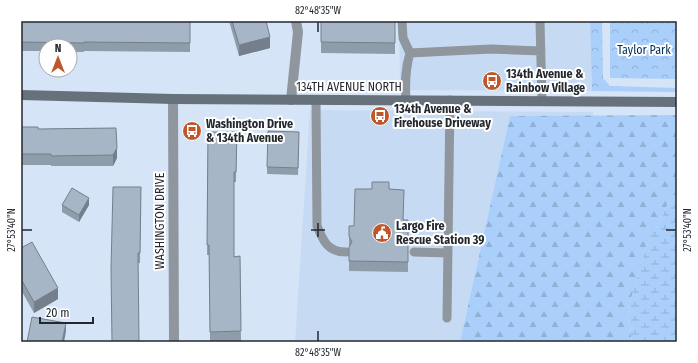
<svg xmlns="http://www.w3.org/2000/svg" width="698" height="363" font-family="'Fira Sans Condensed',sans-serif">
<defs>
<pattern id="forest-firs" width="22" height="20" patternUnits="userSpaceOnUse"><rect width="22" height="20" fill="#a9cffa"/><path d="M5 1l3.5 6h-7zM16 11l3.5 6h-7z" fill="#91b2d7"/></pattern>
<pattern id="wetland-marsh" width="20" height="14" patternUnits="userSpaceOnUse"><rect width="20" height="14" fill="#a9cffa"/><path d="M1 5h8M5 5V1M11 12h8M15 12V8" fill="none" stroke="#91b2d7"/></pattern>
<pattern id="park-crowns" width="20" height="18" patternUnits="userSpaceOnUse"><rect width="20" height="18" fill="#a9cffa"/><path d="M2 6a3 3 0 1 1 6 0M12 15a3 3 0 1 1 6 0" fill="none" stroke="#91b2d7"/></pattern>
</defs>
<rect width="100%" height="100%" fill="#d5e5f7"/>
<path fill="#c6dbf3" d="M399,21H590L592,91L400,90Z
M310,110L593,112V116H510L460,342H295Z"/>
<path fill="url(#forest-firs)" d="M677,115V191L674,192L646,248L628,309L632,342H460L510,116Z"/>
<path fill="url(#wetland-marsh)" d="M677,191V342H632L628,309L646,248L674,192Z"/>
<path fill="url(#park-crowns)" d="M590,21H602L603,78L610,86L677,88V92L592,91Z
M610,21H677V79L610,78Z"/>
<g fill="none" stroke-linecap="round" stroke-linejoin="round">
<path stroke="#8f969e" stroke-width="9" d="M402,21L403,38L410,53C405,69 405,83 406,100
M540,21L542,101
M410,53L491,49L541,51
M316,100L317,226C323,240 327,252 346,252
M414,252L448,253
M447,318L450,100"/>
<path stroke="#8f969e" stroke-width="10" d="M173,99L174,342
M291,100L298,32L296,21"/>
<path stroke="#67717c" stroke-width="10" d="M21,95L173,99L677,102"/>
</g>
<path fill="#8f9dab" d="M21,21H190V52L84,51V52H70V46H46V51H21Z
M229,21H266L270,48L239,56Z
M321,21H395V54L321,53Z
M423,21H510V22H423Z
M21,127L38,129L116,128L117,158L113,166H51V165H21Z
M208,132H237L236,182H234V257L240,256L241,341H210L209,255H207Z
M299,140L298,175L267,174V167Z
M141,187L140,263H138L112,342Z
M389,189L404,220H408V272L349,271V226H354Z
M62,205H89L79,222L62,212Z
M21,248L58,299L34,313L21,290Z"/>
<path fill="#747f8b" d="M270,37V48L239,56V45Z
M117,148V158L113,166V155Z
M89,198V205L79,222V215Z
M58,288V299L34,313V302Z
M66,323V331L64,342H62Z"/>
<path fill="#a6b6c7" stroke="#747f8b" d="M21,21H190V43L84,42V43L21,42Z
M232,21H266L270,37L239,45Z
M321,21H395V43L321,42Z
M21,127H38V129L116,128L117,148L113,155L51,156V154H21Z
M268,131L299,132L298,168L267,167Z
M208,132H237L236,172H234V257L240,256L241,331L210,332L209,245H207Z
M372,182H389V189L404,190L403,220H408V262L349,261V247L352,242L349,236V226H354L355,189H372Z
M113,187H141L140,253H138L139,342H112L111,269Z
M72,188L89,198L79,215L62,205Z
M32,242L58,288L34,302L21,279V248Z
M32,317L66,323L62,342H27Z"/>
<path fill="none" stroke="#23282f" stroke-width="1.5" d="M318,22V32M318,223V237M22,230H32M311,230H325M666,230H676M318,331V341"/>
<defs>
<g id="bus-disc" transform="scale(1)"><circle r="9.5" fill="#be582c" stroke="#fff"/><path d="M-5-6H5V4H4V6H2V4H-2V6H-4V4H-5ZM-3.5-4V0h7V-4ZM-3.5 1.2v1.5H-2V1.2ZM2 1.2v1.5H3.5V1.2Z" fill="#fff"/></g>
<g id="civic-disc" transform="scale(1)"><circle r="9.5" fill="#be582c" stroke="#fff"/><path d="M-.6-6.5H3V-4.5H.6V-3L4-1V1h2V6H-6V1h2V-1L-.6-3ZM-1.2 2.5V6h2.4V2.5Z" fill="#fff"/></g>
</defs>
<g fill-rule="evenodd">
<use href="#bus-disc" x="492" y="81"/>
<use href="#bus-disc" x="380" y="116"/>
<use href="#bus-disc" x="192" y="131"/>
<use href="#civic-disc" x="382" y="233"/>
</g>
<g text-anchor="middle" stroke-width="4" stroke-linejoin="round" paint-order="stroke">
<g font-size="12" fill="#002f5b" stroke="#fff">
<text x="644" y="54">Taylor Park</text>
</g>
<g font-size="12" font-weight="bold" fill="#23282f" stroke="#fff" text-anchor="start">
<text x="506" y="78">134th Avenue &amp;<tspan x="506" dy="14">Rainbow Village</tspan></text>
<text x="394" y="113">134th Avenue &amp;<tspan x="394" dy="14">Firehouse Driveway</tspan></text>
<text x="206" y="128">Washington Drive<tspan x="206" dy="14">&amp; 134th Avenue</tspan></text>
<text x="396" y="230">Largo Fire<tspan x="396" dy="14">Rescue Station 39</tspan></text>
</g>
<g font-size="12" fill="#23282f" stroke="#fff">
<text x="349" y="91">134TH AVENUE NORTH</text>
<text transform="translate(160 221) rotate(-90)" y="4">WASHINGTON DRIVE</text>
</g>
</g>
<rect width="698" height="363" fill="none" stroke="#ffffff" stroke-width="44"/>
<g transform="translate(58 58)"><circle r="19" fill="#ffffff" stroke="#a7a9ac"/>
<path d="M0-3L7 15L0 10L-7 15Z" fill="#be582c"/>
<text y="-6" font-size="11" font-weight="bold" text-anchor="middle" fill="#23282f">N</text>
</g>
<path d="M40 317v6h53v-6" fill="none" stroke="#23282f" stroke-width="2"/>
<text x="46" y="317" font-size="12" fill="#23282f" stroke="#ffffff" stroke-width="3" paint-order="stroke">20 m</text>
<rect x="22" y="22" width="654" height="319" fill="none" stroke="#23282f" stroke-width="1.5"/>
<g font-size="10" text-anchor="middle" fill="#23282f">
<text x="318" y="14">82°48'35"W</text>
<text transform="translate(11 230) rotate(-90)" y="4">27°53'40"N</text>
<text transform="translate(687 230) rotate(-90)" y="4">27°53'40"N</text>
<text x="318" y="356">82°48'35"W</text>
</g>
</svg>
